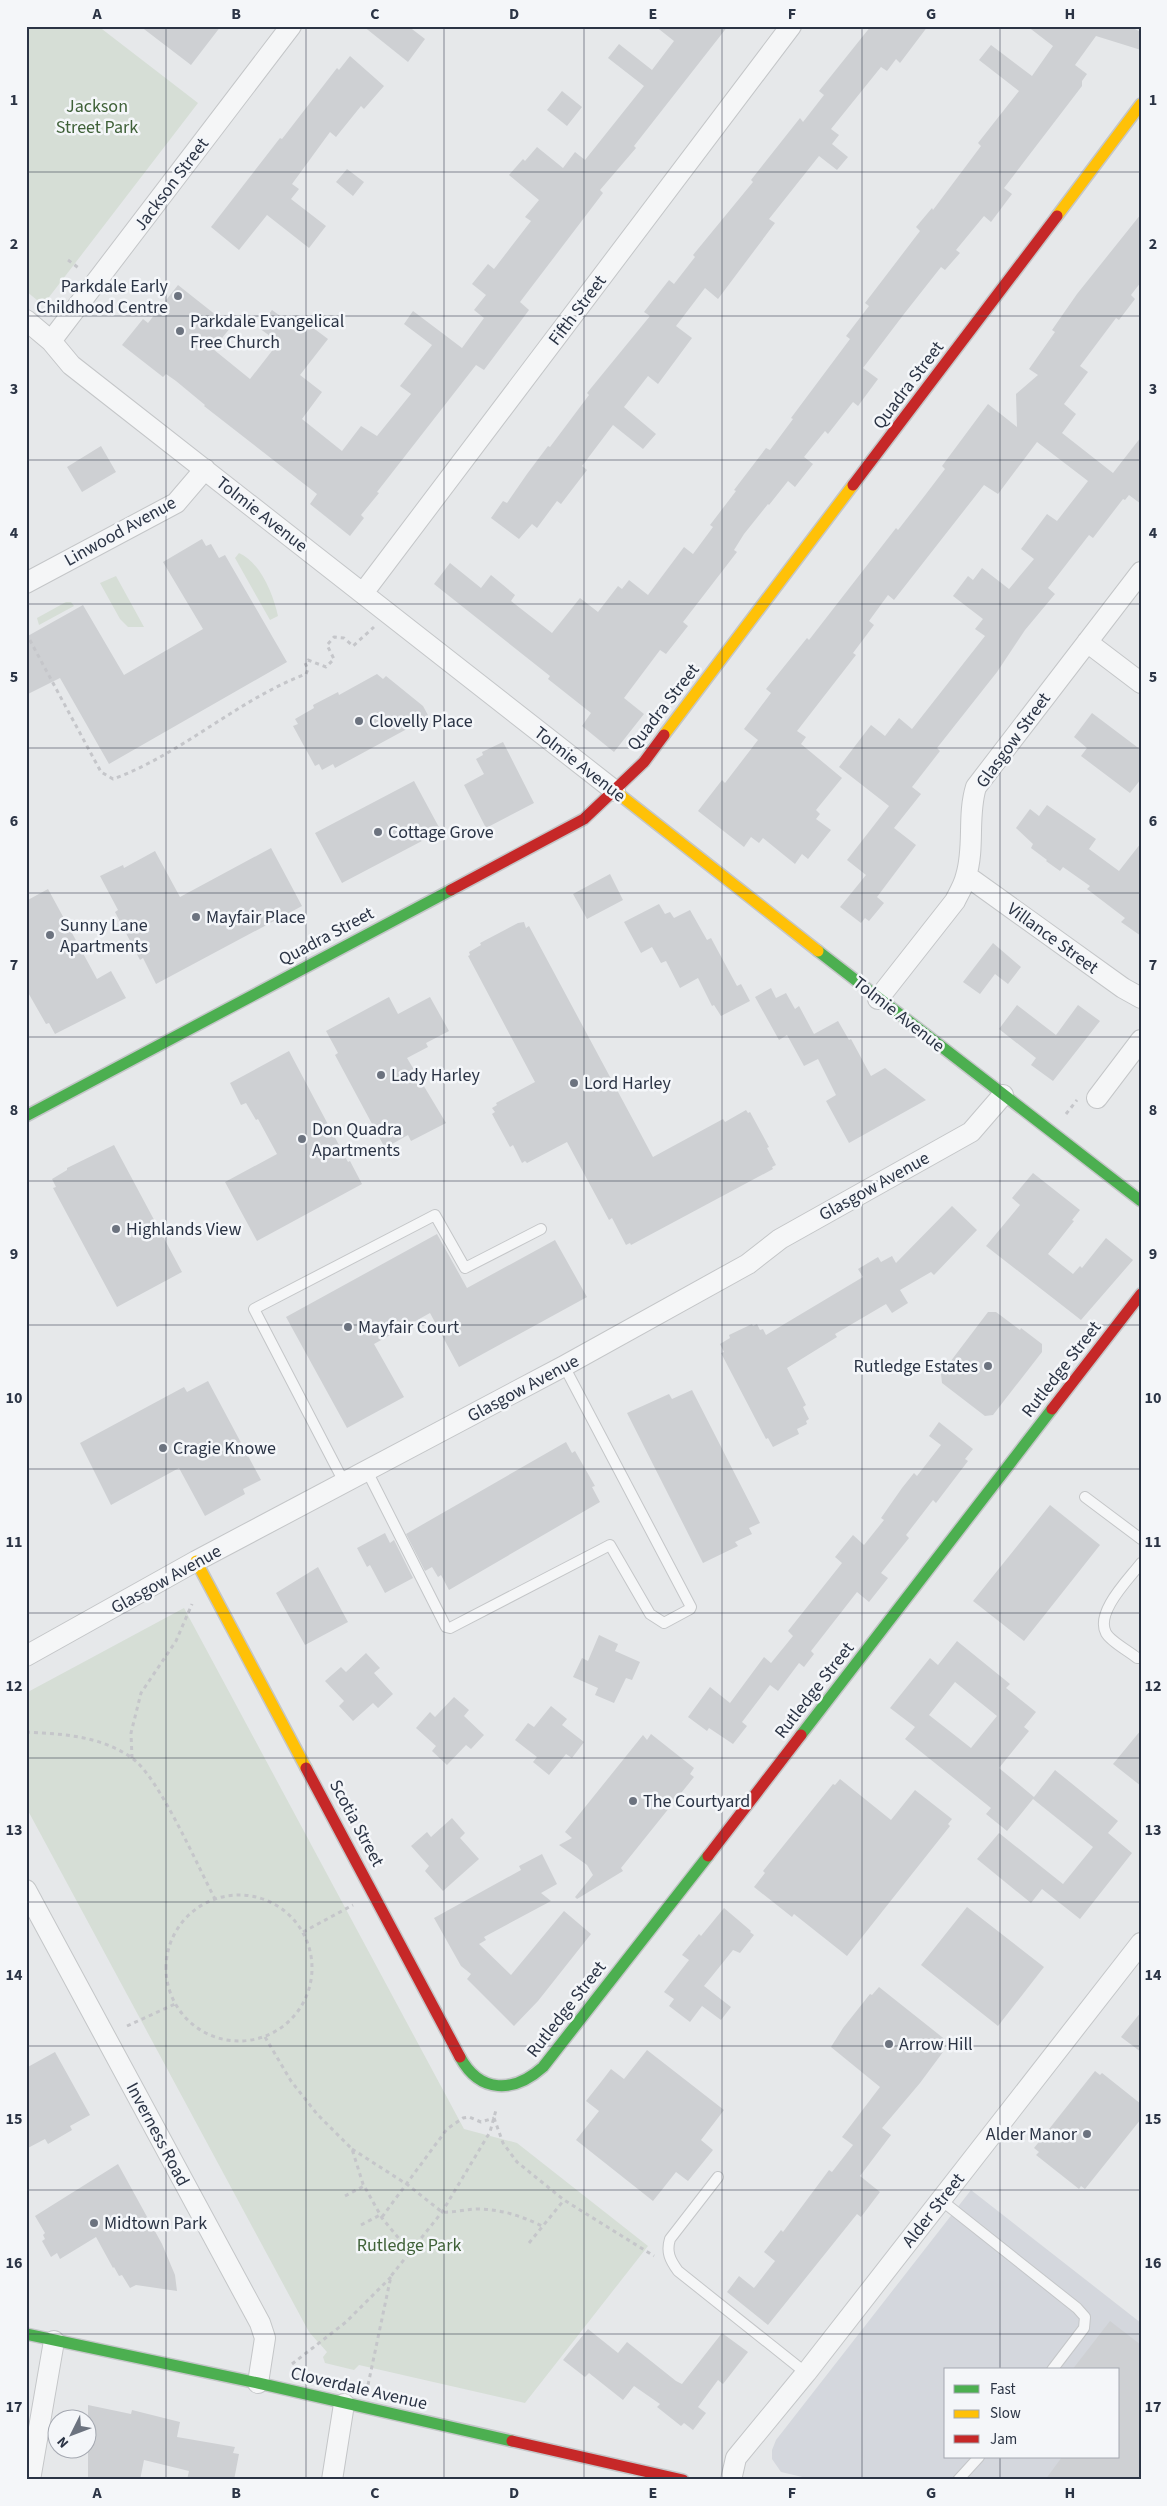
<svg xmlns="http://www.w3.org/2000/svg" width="1167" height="2506" font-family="'Source Sans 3',sans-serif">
<rect width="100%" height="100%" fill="#e6e8ea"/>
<path fill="#d4d7dd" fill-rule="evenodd" d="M971,2190L1141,2323V2480H815L781,2472L772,2459V2450L776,2440ZM946,2370H1118V2457H946Z"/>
<path fill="#d6ded6" d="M26,26H98L198,103L43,305L26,291Z
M239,553C261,563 273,594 278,616L270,620L235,558Z
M116,576L144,627H128L120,619L100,583Z
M66,602H71L74,606L39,625L37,618Z
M184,1608L464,2129L517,2143L648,2246L525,2403L359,2365L354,2370L325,2363L323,2357L327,2352L309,2332L26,1807V1693Z"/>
<path fill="#ced0d3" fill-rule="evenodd" d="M140,26H221L191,65Z
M363,26H408L425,39L408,62Z
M655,26H728L634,146L636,148L600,190L603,193L520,302L529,310L484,370L476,365L377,492L379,493L361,515L364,518L350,536L310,504L317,494L204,406L205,405L176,381L166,374L163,377L122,345L143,319L148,323L178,285L231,327L213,349L250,379L275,347L270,343L274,339L259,328L272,310L290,323L296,315L328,339L300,375L322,392L302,419L342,451L361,426L377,436L411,394L400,386L432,345L404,324L413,311L462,348L484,318L474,310L486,295L472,284L488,264L494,269L531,221L525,217L539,200L509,175L523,159L525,161L537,147L563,168L575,152L585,160L644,86L608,58L619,44L652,70L674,41Z
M871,26H928L900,63L896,59L887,71L881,67L831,129L839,135L832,144L848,157L837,170L819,156L769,219L775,223L718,299L705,288L676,326L692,338L658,384L648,376L624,407L656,434L643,449L613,425L582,466L587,470L561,504L557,501L537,528L532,524L519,539L491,518L503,501L507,503L527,474L548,446L550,447L589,395L587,393L650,316L644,312L669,280L674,284L695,257L693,255L753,182L751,180L800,118L803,122L824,95L819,91Z
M1027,26H1129L1141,32V50L1096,36L1075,65L1087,74L1082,81V86L1004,188L1012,194L991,222L984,216L956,250L960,253L945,270L941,267L904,314L863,368L878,379L858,406L853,402L828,434L825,431L804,457L813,464L795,487L788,481L769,505L768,504L744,534L734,550L737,552L683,622L688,626L666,654L660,650L624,698L644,714L614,752L582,726L591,713L548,679L550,676L434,584L450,563L481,588L491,575L515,595L511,601L552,633L580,598L598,612L618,586L622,589L629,580L648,595L684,547L693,554L713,527L710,525L736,491L734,490L766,448L770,450L793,419L791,418L850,339L846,336L869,306L865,303L920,231L916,227L932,208L933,210L981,146L978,143L1019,91L979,60L991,45L1032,76L1053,46Z
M350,56L384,86L364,109L361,106L336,137L330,132L292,184L299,189L291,199L326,226L309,248L267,215L239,250L211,227L280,138L282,139L337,68L339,70Z
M562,91L582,107L567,126L547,110Z
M347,169L364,182L353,196L336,182Z
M1141,214V282L1131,295L1135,299L1119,320L1116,318L1080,366L1088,372L1064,404L1076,414L1062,433L1113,473L1141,437V504L1129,495L1125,500L1123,499L1093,538L1089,535L1048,588L1055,594L1025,630L997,672L937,748L940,751L912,787L921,794L894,828L916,845L877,897L884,903L869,921L865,918L861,923L840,907L866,875L847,860L889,806L839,767L871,725L885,736L899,718L912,729L985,636L975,629L983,619L953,596L968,576L973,580L982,568L1009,589L1034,559L1021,549L1047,514L1057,521L1088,481L1037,442L998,494L984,485L894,600L888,595L869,621L874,625L853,653L856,655L797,731L806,737L801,744L842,778L816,810L820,814L816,819L831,830L808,859L802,854L795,864L763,838L759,843L751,837L744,847L698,811L722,780L725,783L758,740L744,729L771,693L766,689L807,638L809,640L896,528L898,530L926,494L945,469L942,466L988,404L1017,427L1016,394L1038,375L1029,369L1055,332L1052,330L1077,294Z
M101,446L116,472L82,492L67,467Z
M202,539L206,546L211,544L219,558L225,555L287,662L109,764L60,678L26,695V637L83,605L124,675L203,629L163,562Z
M377,674L383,679L386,676L423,706L429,717L335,768L333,764L322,770L319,764L315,766L293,726L298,724L295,719L314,708L313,705L338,692L339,695Z
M1092,713L1141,750V779L1130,793L1081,756L1087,748L1074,737Z
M503,742L534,803L486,828L464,785L484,774L476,759L483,755L482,752Z
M414,781L441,831L342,883L315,833Z
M1047,805L1096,839L1089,849L1119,871L1141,843V936L1121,922L1125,918L1087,889L1090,886L1063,867L1060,871L1046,861L1047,860L1031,848L1033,844L1016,828L1030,809L1039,816Z
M271,848L302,906L156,984L143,958L140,960L115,912L118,910L100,876L123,865L124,868L155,851L180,897Z
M610,874L623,900L587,919L573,894Z
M48,889L97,979L111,971L126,998L55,1034L49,1023L46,1024L26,989V901Z
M659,904L665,914L670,912L674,918L690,910L707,940L711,938L737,986L741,984L750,1001L721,1016L714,1005L712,1006L698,978L680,988L666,961L661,963L652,947L641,953L624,922Z
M524,922L526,928L529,926L653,1157L723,1119L725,1122L746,1110L748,1113L750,1112L769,1147L767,1148L776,1165L772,1167L773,1169L631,1245L630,1243L626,1245L612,1218L609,1220L567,1142L527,1163L525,1161L522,1163L513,1145L510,1147L492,1114L495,1112L492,1108L497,1105L496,1103L535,1082L468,956L470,955L469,952L481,945L480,943L518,923Z
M993,943L1021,967L1008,984L995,974L980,994L963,982Z
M771,988L776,998L786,993L795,1009L799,1006L814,1034L838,1021L849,1040L851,1039L871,1076L885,1068L926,1100L849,1143L826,1101L836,1095L818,1059L804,1066L787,1035L779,1040L755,997Z
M389,997L398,1014L430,997L449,1031L426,1043L428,1047L407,1058L446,1123L411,1141L408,1135L385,1148L335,1055L338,1053L326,1031Z
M1017,1005L1056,1035L1078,1005L1100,1021L1053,1081L1031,1065L1036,1058L999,1029Z
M289,1051L348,1162L350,1161L362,1184L257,1241L225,1182L277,1154L258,1119L256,1120L246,1103L241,1105L230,1083Z
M114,1145L182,1272L117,1307L53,1188L56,1187L52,1179L67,1170V1168Z
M1033,1173L1080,1210L1072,1220L1074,1221L1048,1254L1073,1274L1080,1266L1082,1268L1106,1238L1133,1260L1081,1320L986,1246L1020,1205L1012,1198Z
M952,1206L977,1230L934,1275L931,1272L900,1290L908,1303L892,1313L886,1304L835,1334L837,1337L787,1368L806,1405L803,1407L809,1419L806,1421L807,1424L797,1429L799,1434L773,1447L768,1438L766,1439L721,1353L724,1352L720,1344L730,1338L729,1335L752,1324L753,1326L757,1324L760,1330L763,1329L766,1335L863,1277L858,1269L878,1257L881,1262L892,1256L896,1263Z
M437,1234L467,1288L555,1240L587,1297L459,1367L430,1313L374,1344L404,1397L347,1428L286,1317Z
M988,1312H996L1020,1330L1021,1328L1042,1344V1352L993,1415L985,1416L942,1383L941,1374Z
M208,1381L261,1480L243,1489L245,1494L205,1516L179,1468L111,1505L80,1443L184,1387L187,1392Z
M692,1390L760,1523L749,1528L752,1534L735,1542L738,1546L703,1563L627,1413L669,1394L672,1399Z
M939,1422L973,1449L965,1459L968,1461L936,1503L933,1500L906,1535L909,1538L881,1573L888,1578L869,1602L857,1592L811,1651L814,1654L804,1667L799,1663L778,1691L770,1685L742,1722L747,1726L733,1744L709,1728L707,1731L688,1717L710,1687L730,1703L764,1657L771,1663L793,1636L788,1631L842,1563L835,1557L853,1535L864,1545L884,1520L881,1518L902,1488L914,1473L917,1476L941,1445L929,1436Z
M566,1442L572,1453L575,1451L595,1486L592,1487L600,1502L449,1590L441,1575L438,1577L432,1567L425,1571L406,1534Z
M1050,1505L1100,1545L1024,1641L973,1601Z
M385,1533L390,1543L394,1540L413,1578L385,1593L370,1565L367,1567L357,1548Z
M318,1567L348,1622L305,1645L276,1593Z
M599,1635L618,1644L615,1651L640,1662L632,1680L626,1678L614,1703L595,1695L598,1688L573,1677L582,1658L588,1661Z
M957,1641L1010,1684L1006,1688L1036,1712L1024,1727L1029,1731L999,1768L1034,1797L1055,1770L1118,1821L1108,1833L1132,1853L1080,1919L1042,1889L1031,1903L977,1859L999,1833L1063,1884L1093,1847L1033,1799L1007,1831L986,1814L991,1808L905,1739L915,1727L890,1708L930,1658L938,1665ZM955,1682L997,1716L971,1748L929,1715Z
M366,1653L380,1668L374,1673L393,1694L378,1708L373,1703L353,1721L339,1706L344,1701L325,1681L341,1667L346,1672Z
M454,1697L469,1710L464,1716L484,1735L471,1749L466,1745L447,1765L432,1751L436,1746L416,1728L430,1712L435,1717Z
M551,1706L567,1719L562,1725L584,1742L572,1758L566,1754L549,1775L533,1762L537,1757L515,1740L528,1723L534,1727Z
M1141,1730V1786L1113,1764Z
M651,1734L694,1768L690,1774L694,1777L621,1868L623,1871L577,1899L575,1897L593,1875L587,1865L559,1845L572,1838L565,1832L643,1735L647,1740Z
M840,1779L891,1820L915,1790L952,1819L948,1824L950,1826L847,1956L794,1914L792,1917L754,1887L765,1873L763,1871L833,1784L835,1785Z
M452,1818L465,1833L460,1838L479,1859L443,1891L425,1871L429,1866L411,1846L427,1832L431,1837Z
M542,1854L557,1884L541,1893L551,1901L484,1937L486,1940L479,1944L511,1975L564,1911L591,1934L538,2001L514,2026L467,1979L471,1974L461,1966L434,1918L521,1870L519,1866Z
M967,1907L1044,1967L998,2026L921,1965Z
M724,1908L751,1931L750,1932L754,1935L740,1953L733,1950L704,1986L731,2007L721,2020L702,2006L690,2022L669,2006L674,1999L664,1992L689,1960L682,1955L699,1934L701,1936Z
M879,1987L947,2041L940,2050L943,2052L920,2083L882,2128L891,2135L860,2176L880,2192L861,2217L857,2214L768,2325L727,2292L739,2276L754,2288L775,2261L764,2252L781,2230L783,2232L829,2170L832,2172L853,2145L842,2137L880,2087L831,2047L843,2028L870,1994L872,1995Z
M1141,2012V2052L1121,2037Z
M647,2050L724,2110L701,2140L713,2150L688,2181L676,2172L653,2201L576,2140L599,2111L586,2101L601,2082L611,2069L624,2079Z
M55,2052L90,2115L70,2126L72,2130L48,2144L45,2139L26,2149V2068Z
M1095,2071L1100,2075L1102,2073L1141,2104V2119L1085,2189L1081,2186L1079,2189L1036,2155L1039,2152L1034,2148Z
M118,2164L162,2244L175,2275L177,2291L136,2285L130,2288L122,2275L119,2276L114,2267L113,2268L96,2237L60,2259L57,2253L51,2257L42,2241L45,2239L43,2235L45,2233L35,2216Z
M1110,2321L1141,2345V2480H1045L1062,2457H1118V2370H1072Z
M588,2329L618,2353L627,2342L676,2381L682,2384L722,2333L748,2352L723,2384L718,2380L698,2407L706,2413L693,2430L684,2423L681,2426L657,2407L660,2404L634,2386L623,2400L589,2373L585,2377L563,2360Z
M88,2405L131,2414L132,2410L180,2422L177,2437L235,2447L233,2453L239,2454L234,2480H187L189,2471L144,2460L140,2480H88Z"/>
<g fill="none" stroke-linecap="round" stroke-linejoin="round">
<g stroke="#c4c6c8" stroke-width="12">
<path id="lane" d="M367,1471L446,1627L450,1628L610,1545L650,1614L664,1623L690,1609L691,1607L564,1366
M345,1484L254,1309L435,1215L465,1268L541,1229
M1085,1497L1141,1539
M1141,1563C1129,1579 1095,1612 1106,1633C1111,1642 1129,1651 1137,1658H1141
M718,2177L670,2239C666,2252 670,2260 678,2271L806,2373
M941,2200L1077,2308L1085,2317L1084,2328L1052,2370
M958,2480L979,2457"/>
</g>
<g stroke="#c4c6c8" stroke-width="22">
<path id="street" d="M26,320L51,341L71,365L615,791
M51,341L291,26
M26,583L176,503L205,469
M363,593L791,26
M1087,642L1141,683
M967,876L1123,988L1141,998
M878,999L955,901C959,893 964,885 966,876C975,847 967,816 976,787L1141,572
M1097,1098L1141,1040
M26,1656L196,1561L564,1366L748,1264L780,1239L971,1132L1003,1095
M26,1890L260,2323L265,2338L258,2383
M30,2480L54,2341
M332,2480L344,2404
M731,2480L736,2458L806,2373L1141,1943"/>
</g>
<g stroke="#c4c6c8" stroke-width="14">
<path id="fast" d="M818,951L1141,1201
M26,1116L451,890
M801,1735L1052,1409
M460,2057C480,2094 514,2093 543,2067L708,1856
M26,2334L258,2383L512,2441"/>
</g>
<g stroke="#c4c6c8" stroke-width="14">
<path id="slow" d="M1057,216L1141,104
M664,735L853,485
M615,791L818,951
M196,1561L306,1768"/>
</g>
<g stroke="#c4c6c8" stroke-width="14">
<path id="jam" d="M853,485L1057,216
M451,890L584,819L644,762L664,735
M1052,1409L1141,1294
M306,1768L460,2057
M708,1856L801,1735
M512,2441L683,2480"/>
</g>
<path stroke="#c5c6ca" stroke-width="3" stroke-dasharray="4 4" stroke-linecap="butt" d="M68,260L80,269
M26,633L101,772L113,779C182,754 237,700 306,674L308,669L305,663L308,660L326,667L334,659L327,645L334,637L344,638L353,646L374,627
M1066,1114L1077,1100
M26,1732C63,1734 101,1736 132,1758C159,1777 198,1867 215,1899
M132,1758L131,1733L141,1693L176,1641L192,1604
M166 1968a73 73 0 1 1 146 0a73 73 0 1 1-146 0Z
M303,1932L353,1905
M127,2026L175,2004
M265,2037L291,2081L317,2114L352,2149L363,2184L382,2218L410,2252
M494,2118L503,2143L517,2162L564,2200L654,2256
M352,2149L408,2185L442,2212C454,2213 465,2209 477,2209C501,2209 521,2216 542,2226
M345,2196L364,2186
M382,2217L447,2129L463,2118L469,2117L481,2122L494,2118
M361,2225L380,2215
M529,2243L564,2200
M292,2364L346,2322L391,2277
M368,2385L391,2276L442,2212L490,2132L496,2110"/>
<use href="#lane" stroke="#f5f6f7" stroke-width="10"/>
<use href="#street" stroke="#f5f6f7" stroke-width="20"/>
<use href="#fast" stroke="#4caf50" stroke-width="11"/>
<use href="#slow" stroke="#ffc107" stroke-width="11"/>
<use href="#jam" stroke="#c62828" stroke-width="11"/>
</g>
<path fill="none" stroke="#2b3445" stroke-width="1" stroke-opacity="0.55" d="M166,26V2480M306,26V2480M444,26V2480M584,26V2480M722,26V2480M862,26V2480M1000,26V2370M26,172H1141M26,316H1141M26,460H1141M26,604H1141M26,748H1141M26,893H1141M26,1037H1141M26,1181H1141M26,1325H1141M26,1469H1141M26,1613H1141M26,1758H1141M26,1902H1141M26,2046H1141M26,2190H1141M26,2334H1141M1000,2457V2480"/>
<g fill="#6c737f" stroke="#f4f6f9" stroke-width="2">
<circle cx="178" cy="296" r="5"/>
<circle cx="180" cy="331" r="5"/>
<circle cx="359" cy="721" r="5"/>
<circle cx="378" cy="832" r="5"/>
<circle cx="196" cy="917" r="5"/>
<circle cx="50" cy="935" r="5"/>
<circle cx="381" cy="1075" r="5"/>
<circle cx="574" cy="1083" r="5"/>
<circle cx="302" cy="1139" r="5"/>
<circle cx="116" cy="1229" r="5"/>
<circle cx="348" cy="1327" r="5"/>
<circle cx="988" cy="1366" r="5"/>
<circle cx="163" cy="1448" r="5"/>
<circle cx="633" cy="1801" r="5"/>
<circle cx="889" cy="2044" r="5"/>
<circle cx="1087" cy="2134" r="5"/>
<circle cx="94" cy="2223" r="5"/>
</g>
<g text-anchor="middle" stroke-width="5" stroke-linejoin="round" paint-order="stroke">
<g font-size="18" fill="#3f6138" stroke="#f4f6f9">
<text x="97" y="112">Jackson<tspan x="97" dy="21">Street Park</tspan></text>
<text x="409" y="2251">Rutledge Park</text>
</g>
<g font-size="18" fill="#2b3445" stroke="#f4f6f9">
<text transform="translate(171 184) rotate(-53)" y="6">Jackson Street</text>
<text transform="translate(577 310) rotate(-53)" y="6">Fifth Street</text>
<text transform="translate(908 385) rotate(-53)" y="6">Quadra Street</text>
<text transform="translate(262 514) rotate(38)" y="6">Tolmie Avenue</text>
<text transform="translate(120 531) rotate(-29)" y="6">Linwood Avenue</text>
<text transform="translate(663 707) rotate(-52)" y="6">Quadra Street</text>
<text transform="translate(1013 740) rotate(-54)" y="6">Glasgow Street</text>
<text transform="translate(580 764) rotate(38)" y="6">Tolmie Avenue</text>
<text transform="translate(326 936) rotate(-28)" y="6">Quadra Street</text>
<text transform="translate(1053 938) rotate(36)" y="6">Villance Street</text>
<text transform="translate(899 1014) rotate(38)" y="6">Tolmie Avenue</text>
<text transform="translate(874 1186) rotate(-29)" y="6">Glasgow Avenue</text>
<text transform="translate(1061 1369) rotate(-52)" y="6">Rutledge Street</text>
<text transform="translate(523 1388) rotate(-28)" y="6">Glasgow Avenue</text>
<text transform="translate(166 1579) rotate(-29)" y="6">Glasgow Avenue</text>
<text transform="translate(814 1690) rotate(-52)" y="6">Rutledge Street</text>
<text transform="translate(357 1823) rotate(62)" y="6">Scotia Street</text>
<text transform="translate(566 2009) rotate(-52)" y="6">Rutledge Street</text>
<text transform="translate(158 2134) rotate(62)" y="6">Inverness Road</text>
<text transform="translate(933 2210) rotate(-52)" y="6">Alder Street</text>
<text transform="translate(359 2388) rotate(13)" y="6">Cloverdale Avenue</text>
</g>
<g font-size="18" fill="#2b3445" stroke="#f4f6f9" text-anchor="start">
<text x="168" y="292" text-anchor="end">Parkdale Early<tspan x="168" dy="21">Childhood Centre</tspan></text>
<text x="190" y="327">Parkdale Evangelical<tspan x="190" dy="21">Free Church</tspan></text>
<text x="369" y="727">Clovelly Place</text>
<text x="388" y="838">Cottage Grove</text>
<text x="206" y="923">Mayfair Place</text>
<text x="60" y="931">Sunny Lane<tspan x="60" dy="21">Apartments</tspan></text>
<text x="391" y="1081">Lady Harley</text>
<text x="584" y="1089">Lord Harley</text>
<text x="312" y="1135">Don Quadra<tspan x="312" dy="21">Apartments</tspan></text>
<text x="126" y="1235">Highlands View</text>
<text x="358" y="1333">Mayfair Court</text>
<text x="978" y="1372" text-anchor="end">Rutledge Estates</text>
<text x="173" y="1454">Cragie Knowe</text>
<text x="643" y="1807">The Courtyard</text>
<text x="899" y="2050">Arrow Hill</text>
<text x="1077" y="2140" text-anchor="end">Alder Manor</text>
<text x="104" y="2229">Midtown Park</text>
</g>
</g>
<rect width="1167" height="2506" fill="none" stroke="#f4f6f9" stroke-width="55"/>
<rect x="944" y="2368" width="175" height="90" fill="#f4f6f9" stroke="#a4a8b1"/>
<rect x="954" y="2385" width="25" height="8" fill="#4caf50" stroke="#a4a8b1"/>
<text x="990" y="2394" font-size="15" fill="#2b3445">Fast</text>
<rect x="954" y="2410" width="25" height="8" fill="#ffc107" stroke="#a4a8b1"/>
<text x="990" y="2418" font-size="15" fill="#2b3445">Slow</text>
<rect x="954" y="2435" width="25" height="8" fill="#c62828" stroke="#a4a8b1"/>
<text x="990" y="2444" font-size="15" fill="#2b3445">Jam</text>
<g transform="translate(72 2434) rotate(228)"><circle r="24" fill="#f4f6f9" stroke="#a4a8b1"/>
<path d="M0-4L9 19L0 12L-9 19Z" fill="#6c737f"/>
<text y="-8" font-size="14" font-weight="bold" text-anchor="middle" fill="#2b3445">N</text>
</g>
<rect x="28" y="28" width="1112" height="2450" fill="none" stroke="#2b3445" stroke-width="2"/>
<g font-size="16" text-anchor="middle" font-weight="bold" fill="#2b3445">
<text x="97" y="19">A</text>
<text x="236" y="19">B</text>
<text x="375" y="19">C</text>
<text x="514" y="19">D</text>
<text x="653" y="19">E</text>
<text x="792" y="19">F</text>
<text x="931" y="19">G</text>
<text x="1070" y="19">H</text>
<text x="14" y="105">1</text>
<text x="1153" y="105">1</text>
<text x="14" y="249">2</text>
<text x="1153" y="249">2</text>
<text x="14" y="394">3</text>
<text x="1153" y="394">3</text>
<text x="14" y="538">4</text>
<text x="1153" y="538">4</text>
<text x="14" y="682">5</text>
<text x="1153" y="682">5</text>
<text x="14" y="826">6</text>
<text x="1153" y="826">6</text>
<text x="14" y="970">7</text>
<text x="1153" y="970">7</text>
<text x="14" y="1115">8</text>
<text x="1153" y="1115">8</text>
<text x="14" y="1259">9</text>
<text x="1153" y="1259">9</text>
<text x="14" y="1403">10</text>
<text x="1153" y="1403">10</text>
<text x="14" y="1547">11</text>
<text x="1153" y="1547">11</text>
<text x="14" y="1691">12</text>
<text x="1153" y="1691">12</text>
<text x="14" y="1835">13</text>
<text x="1153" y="1835">13</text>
<text x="14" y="1980">14</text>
<text x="1153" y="1980">14</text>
<text x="14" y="2124">15</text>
<text x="1153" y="2124">15</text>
<text x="14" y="2268">16</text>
<text x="1153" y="2268">16</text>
<text x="14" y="2412">17</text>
<text x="1153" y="2412">17</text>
<text x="97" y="2498">A</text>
<text x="236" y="2498">B</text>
<text x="375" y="2498">C</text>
<text x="514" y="2498">D</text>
<text x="653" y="2498">E</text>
<text x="792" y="2498">F</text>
<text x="931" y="2498">G</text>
<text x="1070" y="2498">H</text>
</g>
</svg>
